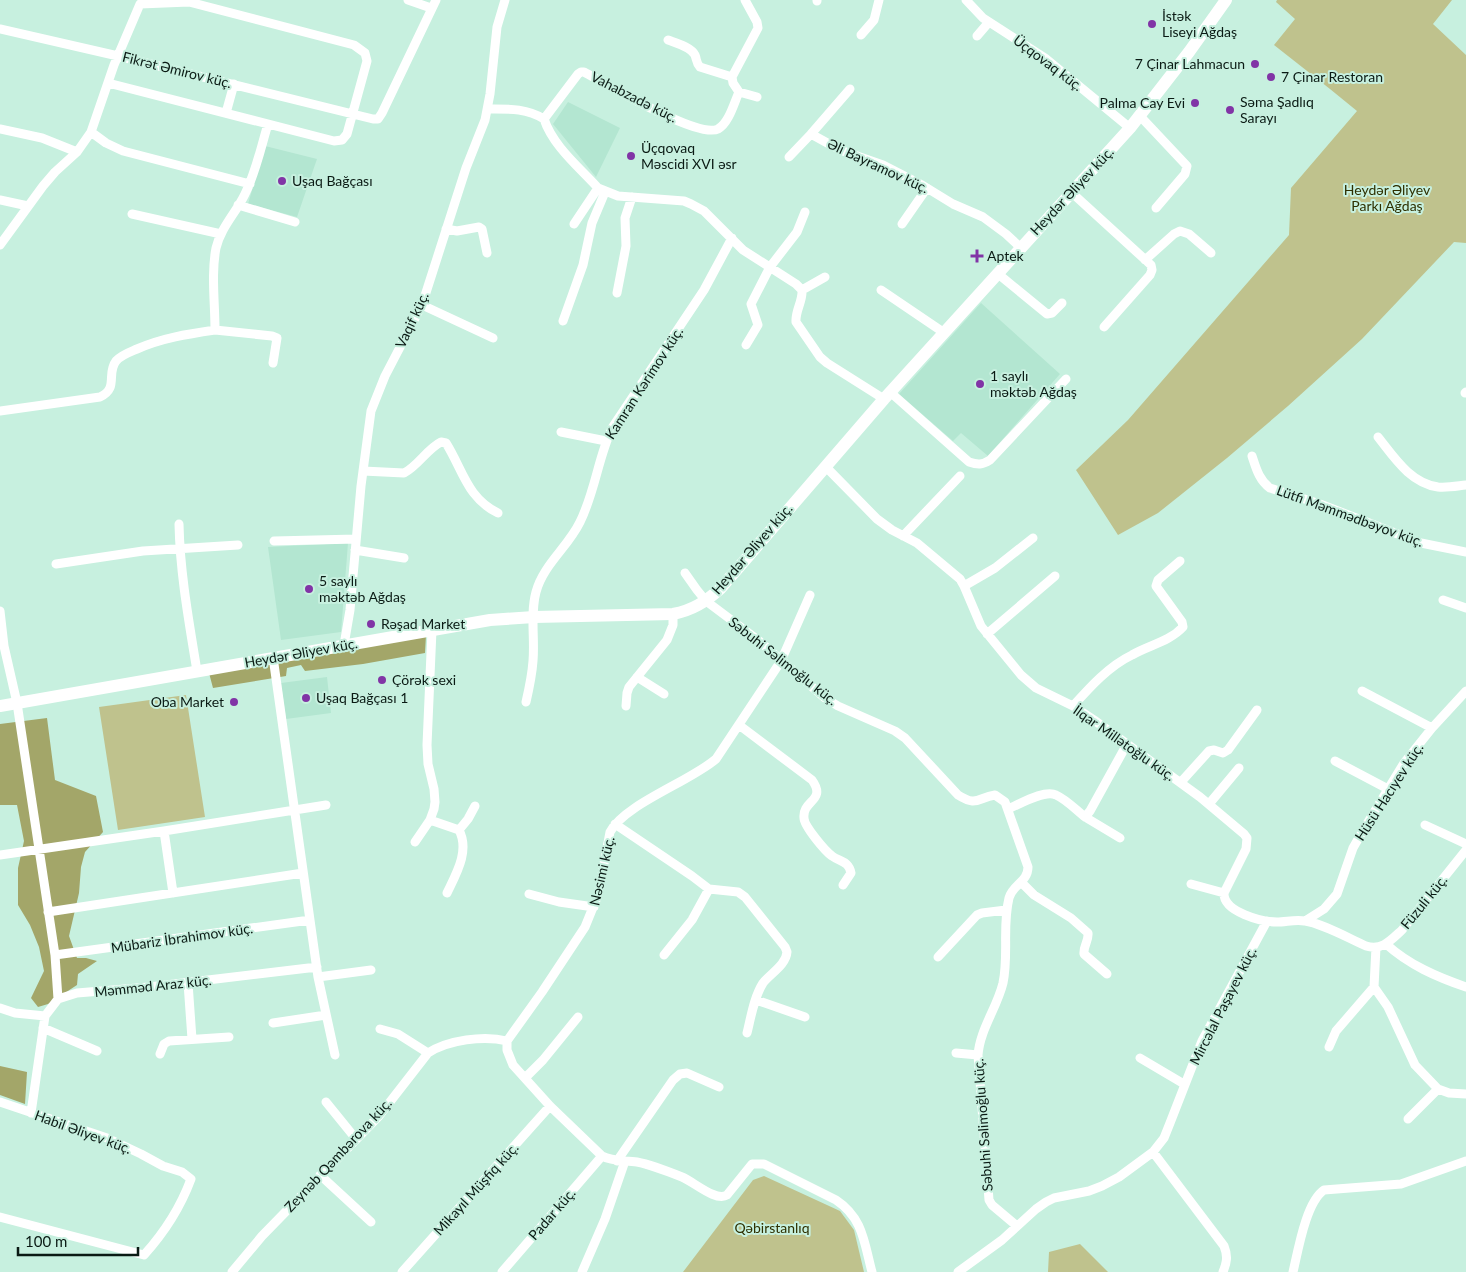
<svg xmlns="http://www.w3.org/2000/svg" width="1466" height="1272" font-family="Lato,sans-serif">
<rect width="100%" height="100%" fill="#c7f0df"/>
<path fill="#b3e6d1" d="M568,102L620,128L596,177L553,124Z
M265,146L317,159L297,217L248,204Z
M981,303L1060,374L988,456L961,433L953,441L899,394Z
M348,543L341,632L281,640L268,547Z
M327,677L331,713L286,719L281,683Z"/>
<path fill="#bfc28d" d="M1277,0H1452L1433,24L1466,55V243L1454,242L1362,339L1288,406L1227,458L1158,513L1118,535L1076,470L1128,420L1289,235L1291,188L1357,111L1330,89L1274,45L1295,19L1276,2Z
M186,695L205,817L118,830L99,707Z
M764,1176L840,1211L854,1230L864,1272H683L753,1180Z
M1080,1244L1108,1272H1048L1049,1252Z"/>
<path fill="#a3a669" d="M426,635L425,653L363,664L305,671L301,665L287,668L286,676L213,688L209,673Z
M47,718L55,780L96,796L103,832L85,852L81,867L79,893L69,936L77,958H86L97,961L78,974L77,985L48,1004L38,1007L31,998L44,971L39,947L30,925L18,905V868L24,841L17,805H0V724Z
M0,1066L27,1072L25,1104L0,1095Z"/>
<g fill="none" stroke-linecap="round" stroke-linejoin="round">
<path stroke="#fff" stroke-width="9" d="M408,0L431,8
M817,0V1
M966,0L983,18L1045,58L1130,128
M0,29L118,56L373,119H378L382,113L436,0
M861,35L874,20L879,0
M977,36L989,22
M668,40C676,43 691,47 695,55C697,60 696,63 700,67L732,77
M108,83L334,141L342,140L347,134L367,61L365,53L354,45L189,2
M850,89L811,134L840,150L883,165L922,185L953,204L983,217L1006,234L1020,247
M739,92L757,97
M488,109C508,109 526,108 544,119C553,146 579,167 598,188L618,196L684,201L691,204L704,211L743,250L796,284L802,290C803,301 795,311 796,322L820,357L827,363L884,399
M226,113L234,84
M1140,116L1187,166L1185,174L1156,208
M544,119L578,74L581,72H584C606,84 698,139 718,129C729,123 734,103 739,92L733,83L732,77L758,28L757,22L745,0
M0,129L42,138L77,152
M91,132L106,143L123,151L250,184
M789,157L811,134
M1071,192L1151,265L1152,270L1150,275L1104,327
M0,200L28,206
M238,205L295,222
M132,214L221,234
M574,224L598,188
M902,224L927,188
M446,229L457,231L479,227L482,229L487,253
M0,245L43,186L55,172L77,152L91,132L114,65L140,4L189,2L190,0
M1145,260L1174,234L1180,231L1189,234L1211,253
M997,273L1047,314L1052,313L1062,303
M802,290L825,277
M881,290L943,332
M617,293L626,246L625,218L632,197
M422,305L493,338
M563,321L583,265L592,223L605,192
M215,330L272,336L277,338L273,363
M746,345L758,325L751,304L770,267L797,232L805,212
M890,392L969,462C978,465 982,465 990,460L1066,379
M1465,393L1466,392
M0,411L100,397C119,388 106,374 116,361C121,355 130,352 137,349C162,338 188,334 215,330C215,303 211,274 216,248C221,227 236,213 245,194C256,172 261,147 268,124
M561,432L606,441
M1378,437C1394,457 1410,483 1438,487C1447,488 1457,486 1466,485
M1252,456C1256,468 1259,480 1270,488L1320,504L1421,543L1466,552
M825,466L877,519L892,530L917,543L960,579L964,586L981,626L1021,675L1036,688L1073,706L1094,720L1200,797L1244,834L1247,838L1246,849L1224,893C1223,912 1262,922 1277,922C1286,922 1296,919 1305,921C1324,924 1348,938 1366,946C1382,951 1391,940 1402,930L1466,850
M363,471L404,473C418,466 427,449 441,442L446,443C463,470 467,498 498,513
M179,524C180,573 189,622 197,671
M903,536L960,476
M274,541L356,539
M355,550L404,558
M56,564L143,551L238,545
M685,573L697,590L706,601L758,640L825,698L838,706L895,731L905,738L958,795C977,807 977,798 995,795L1005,802L1028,867C1028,882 1012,885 1009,898C1002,926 1009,955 1003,983C997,1008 980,1029 978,1055L989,1200L992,1205L1017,1226
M964,586L995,568L1033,538
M1443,600L1466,608
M0,611L4,646L17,703L55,955L58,999
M987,634L1055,576
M344,645L350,610L361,486L371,411L385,376L422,305L466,168L485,120L490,94L497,27L505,0
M273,657L318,977L335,1055
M637,677L664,694
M1362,691L1432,728
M526,702C529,689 532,675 533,661C535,639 530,614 536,592C543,565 568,547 580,522C595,492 598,458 612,428L704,290L732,238
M626,706L627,693L629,687L667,640L673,625V614
M1073,706C1090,687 1109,666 1132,655C1149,645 1169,642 1183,627L1182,622L1156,586L1158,580L1180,561
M739,725L812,780C827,801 802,800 804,818C804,826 825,851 832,856C840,862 849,861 851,873L843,885
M1335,761L1388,789
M1181,782L1209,751L1214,750L1223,753L1228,750L1257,710
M1209,804L1239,768
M1008,809C1020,804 1045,789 1056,795C1067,800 1076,810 1085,817L1090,811L1127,744
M1085,817L1120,838
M430,820L459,830C470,851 456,874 447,893
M615,824L692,876L709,889L738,892L745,897L785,947L787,952C786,965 771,973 763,983C754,997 751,1017 747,1033
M1425,825L1466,844
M459,830L468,819L475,806
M164,831L173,893
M415,842L430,820L434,809L435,802L434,789L428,764L427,745L432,630
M0,855L164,831L326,805
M1021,882L1034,895L1071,918L1088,933C1089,941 1083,946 1084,954L1107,974
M1191,884L1224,893
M529,894L559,902L594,907
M48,912L303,873
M1305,921L1324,909L1337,894L1353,848L1365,827L1404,763L1432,728L1466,691
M1386,944C1409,965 1437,977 1466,987
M1376,947L1374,987L1388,1007L1415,1065L1438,1089L1449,1093L1466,1094
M55,955L310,920
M664,955L692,920L709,889
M938,957L977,915L982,913L1006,910
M318,977L371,970
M188,983L192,1039
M756,1000L805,1017
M0,1008L15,1013L45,1016L58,999L77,993L149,987L317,967
M273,1023L326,1015
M43,1028L97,1051
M380,1029L398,1034L428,1053
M507,1041L542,992L585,927L598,895L610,832C625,804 689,782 716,759L781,661L810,595
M507,1041V1050L513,1065L550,1106L602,1156C613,1162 625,1160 637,1162C652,1165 667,1171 682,1177C694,1182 716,1202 727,1195L752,1164H764L836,1200C863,1218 864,1242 872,1272
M1329,1047L1336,1031L1374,987
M956,1053L978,1055
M160,1054L164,1044L169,1041L229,1037
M1140,1058L1184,1084
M525,1078L543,1060L578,1017
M0,1102L107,1138L141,1154L163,1166L182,1172L191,1179C181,1206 163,1234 144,1255L0,1217
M326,1102L356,1139
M31,1113L45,1016
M1408,1119L1438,1089
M1153,1152L1224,1246C1228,1256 1227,1262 1223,1272
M617,1161L673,1080L680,1074L687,1073L719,1087
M320,1175L371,1222
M232,1272L262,1236L379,1116L428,1053C448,1040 484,1035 507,1041
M402,1272L550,1106
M502,1272L602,1156
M582,1272L605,1219L625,1161
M958,1272L1002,1240L1036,1209L1046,1202L1054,1198L1089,1191L1102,1186L1119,1177L1153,1152L1164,1138L1170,1123L1202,1041L1267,921
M1293,1272C1298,1251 1306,1202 1324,1190L1401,1184L1466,1161"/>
<path stroke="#fff" stroke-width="12" d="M0,706L490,620L534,617L673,614C693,610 705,602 720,589L884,399L1130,128L1189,52L1226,0"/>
</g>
<g fill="#8134a6" stroke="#c7f0df" stroke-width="2">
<circle cx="1152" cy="24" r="5"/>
<circle cx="1255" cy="64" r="5"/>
<circle cx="1271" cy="77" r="5"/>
<circle cx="1195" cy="103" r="5"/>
<circle cx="1230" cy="110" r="5"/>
<circle cx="631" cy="156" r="5"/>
<circle cx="282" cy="181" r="5"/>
<path d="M974.5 248.5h5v5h5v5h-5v5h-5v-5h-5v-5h5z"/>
<circle cx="980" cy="384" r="5"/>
<circle cx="309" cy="589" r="5"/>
<circle cx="371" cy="624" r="5"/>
<circle cx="382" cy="680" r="5"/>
<circle cx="306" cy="698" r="5"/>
<circle cx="234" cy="702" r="5"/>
</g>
<g text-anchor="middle" stroke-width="4" stroke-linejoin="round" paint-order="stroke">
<g font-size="14" fill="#0a1a14" stroke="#c7f0df" text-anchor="start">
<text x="1162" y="21">İstək<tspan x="1162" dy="16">Liseyi Ağdaş</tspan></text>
<text x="1245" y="69" text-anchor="end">7 Çinar Lahmacun</text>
<text x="1281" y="82">7 Çinar Restoran</text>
<text x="1240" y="107">Səma Şadlıq<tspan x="1240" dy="16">Sarayı</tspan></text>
<text x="1185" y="108" text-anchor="end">Palma Cay Evi</text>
<text x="641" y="153">Üçqovaq<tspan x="641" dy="16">Məscidi XVI əsr</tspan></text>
<text x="292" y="186">Uşaq Bağçası</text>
<text x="987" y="261">Aptek</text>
<text x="990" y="381">1 saylı<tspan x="990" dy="16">məktəb Ağdaş</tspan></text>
<text x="319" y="586">5 saylı<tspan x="319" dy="16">məktəb Ağdaş</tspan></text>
<text x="381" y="629">Rəşad Market</text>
<text x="392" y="685">Çörək sexi</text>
<text x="316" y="703">Uşaq Bağçası 1</text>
<text x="224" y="707" text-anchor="end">Oba Market</text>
</g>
<g font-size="14" fill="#0a1a14" stroke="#c7f0df">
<text transform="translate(1048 63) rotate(37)" y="5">Üçqovaq küç.</text>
<text transform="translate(177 70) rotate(14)" y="5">Fikrət Əmirov küç.</text>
<text transform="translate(634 97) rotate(27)" y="5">Vahabzadə küç.</text>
<text transform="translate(878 166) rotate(25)" y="5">Əli Bayramov küç.</text>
<text transform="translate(1072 191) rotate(-47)" y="5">Heydər Əliyev küç.</text>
<text transform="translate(412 320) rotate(-65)" y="5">Vaqif küç.</text>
<text transform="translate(644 383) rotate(-57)" y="5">Kamran Kərimov küç.</text>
<text transform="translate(1350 516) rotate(20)" y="5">Lütfi Məmmədbəyov küç.</text>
<text transform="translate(752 549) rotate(-49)" y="5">Heydər Əliyev küç.</text>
<text transform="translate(301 653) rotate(-10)" y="5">Heydər Əliyev küç.</text>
<text transform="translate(783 661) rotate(38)" y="5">Səbuhi Səlimoğlu küç.</text>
<text transform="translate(1124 743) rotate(35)" y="5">İlqar Millətoğlu küç.</text>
<text transform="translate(1389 792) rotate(-57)" y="5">Hüsü Hacıyev küç.</text>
<text transform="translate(602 871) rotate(-77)" y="5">Nəsimi küç.</text>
<text transform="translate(1424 902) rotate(-51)" y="5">Füzuli küç.</text>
<text transform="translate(182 938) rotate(-8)" y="5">Mübariz İbrahimov küç.</text>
<text transform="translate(153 986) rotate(-6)" y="5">Məmməd Araz küç.</text>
<text transform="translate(1223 1006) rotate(-63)" y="5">Mircəlal Paşayev küç.</text>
<text transform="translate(983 1125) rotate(-94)" y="5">Səbuhi Səlimoğlu küç.</text>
<text transform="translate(83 1132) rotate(20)" y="5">Habil Əliyev küç.</text>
<text transform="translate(338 1155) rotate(-47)" y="5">Zeynəb Qəmbərova küç.</text>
<text transform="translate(476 1189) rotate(-48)" y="5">Mikayıl Müşfiq küç.</text>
<text transform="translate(552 1214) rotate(-49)" y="5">Padar küç.</text>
</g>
<g font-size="14" fill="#2e2f00" stroke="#c7f0df">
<text x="1387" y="195">Heydər Əliyev<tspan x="1387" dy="16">Parkı Ağdaş</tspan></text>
<text x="772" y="1233">Qəbirstanlıq</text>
</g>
</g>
<path d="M18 1247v8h120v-8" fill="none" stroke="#0a1a14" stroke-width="2.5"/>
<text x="25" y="1247" font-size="15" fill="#0a1a14" stroke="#c7f0df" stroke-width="4" paint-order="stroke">100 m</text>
</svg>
